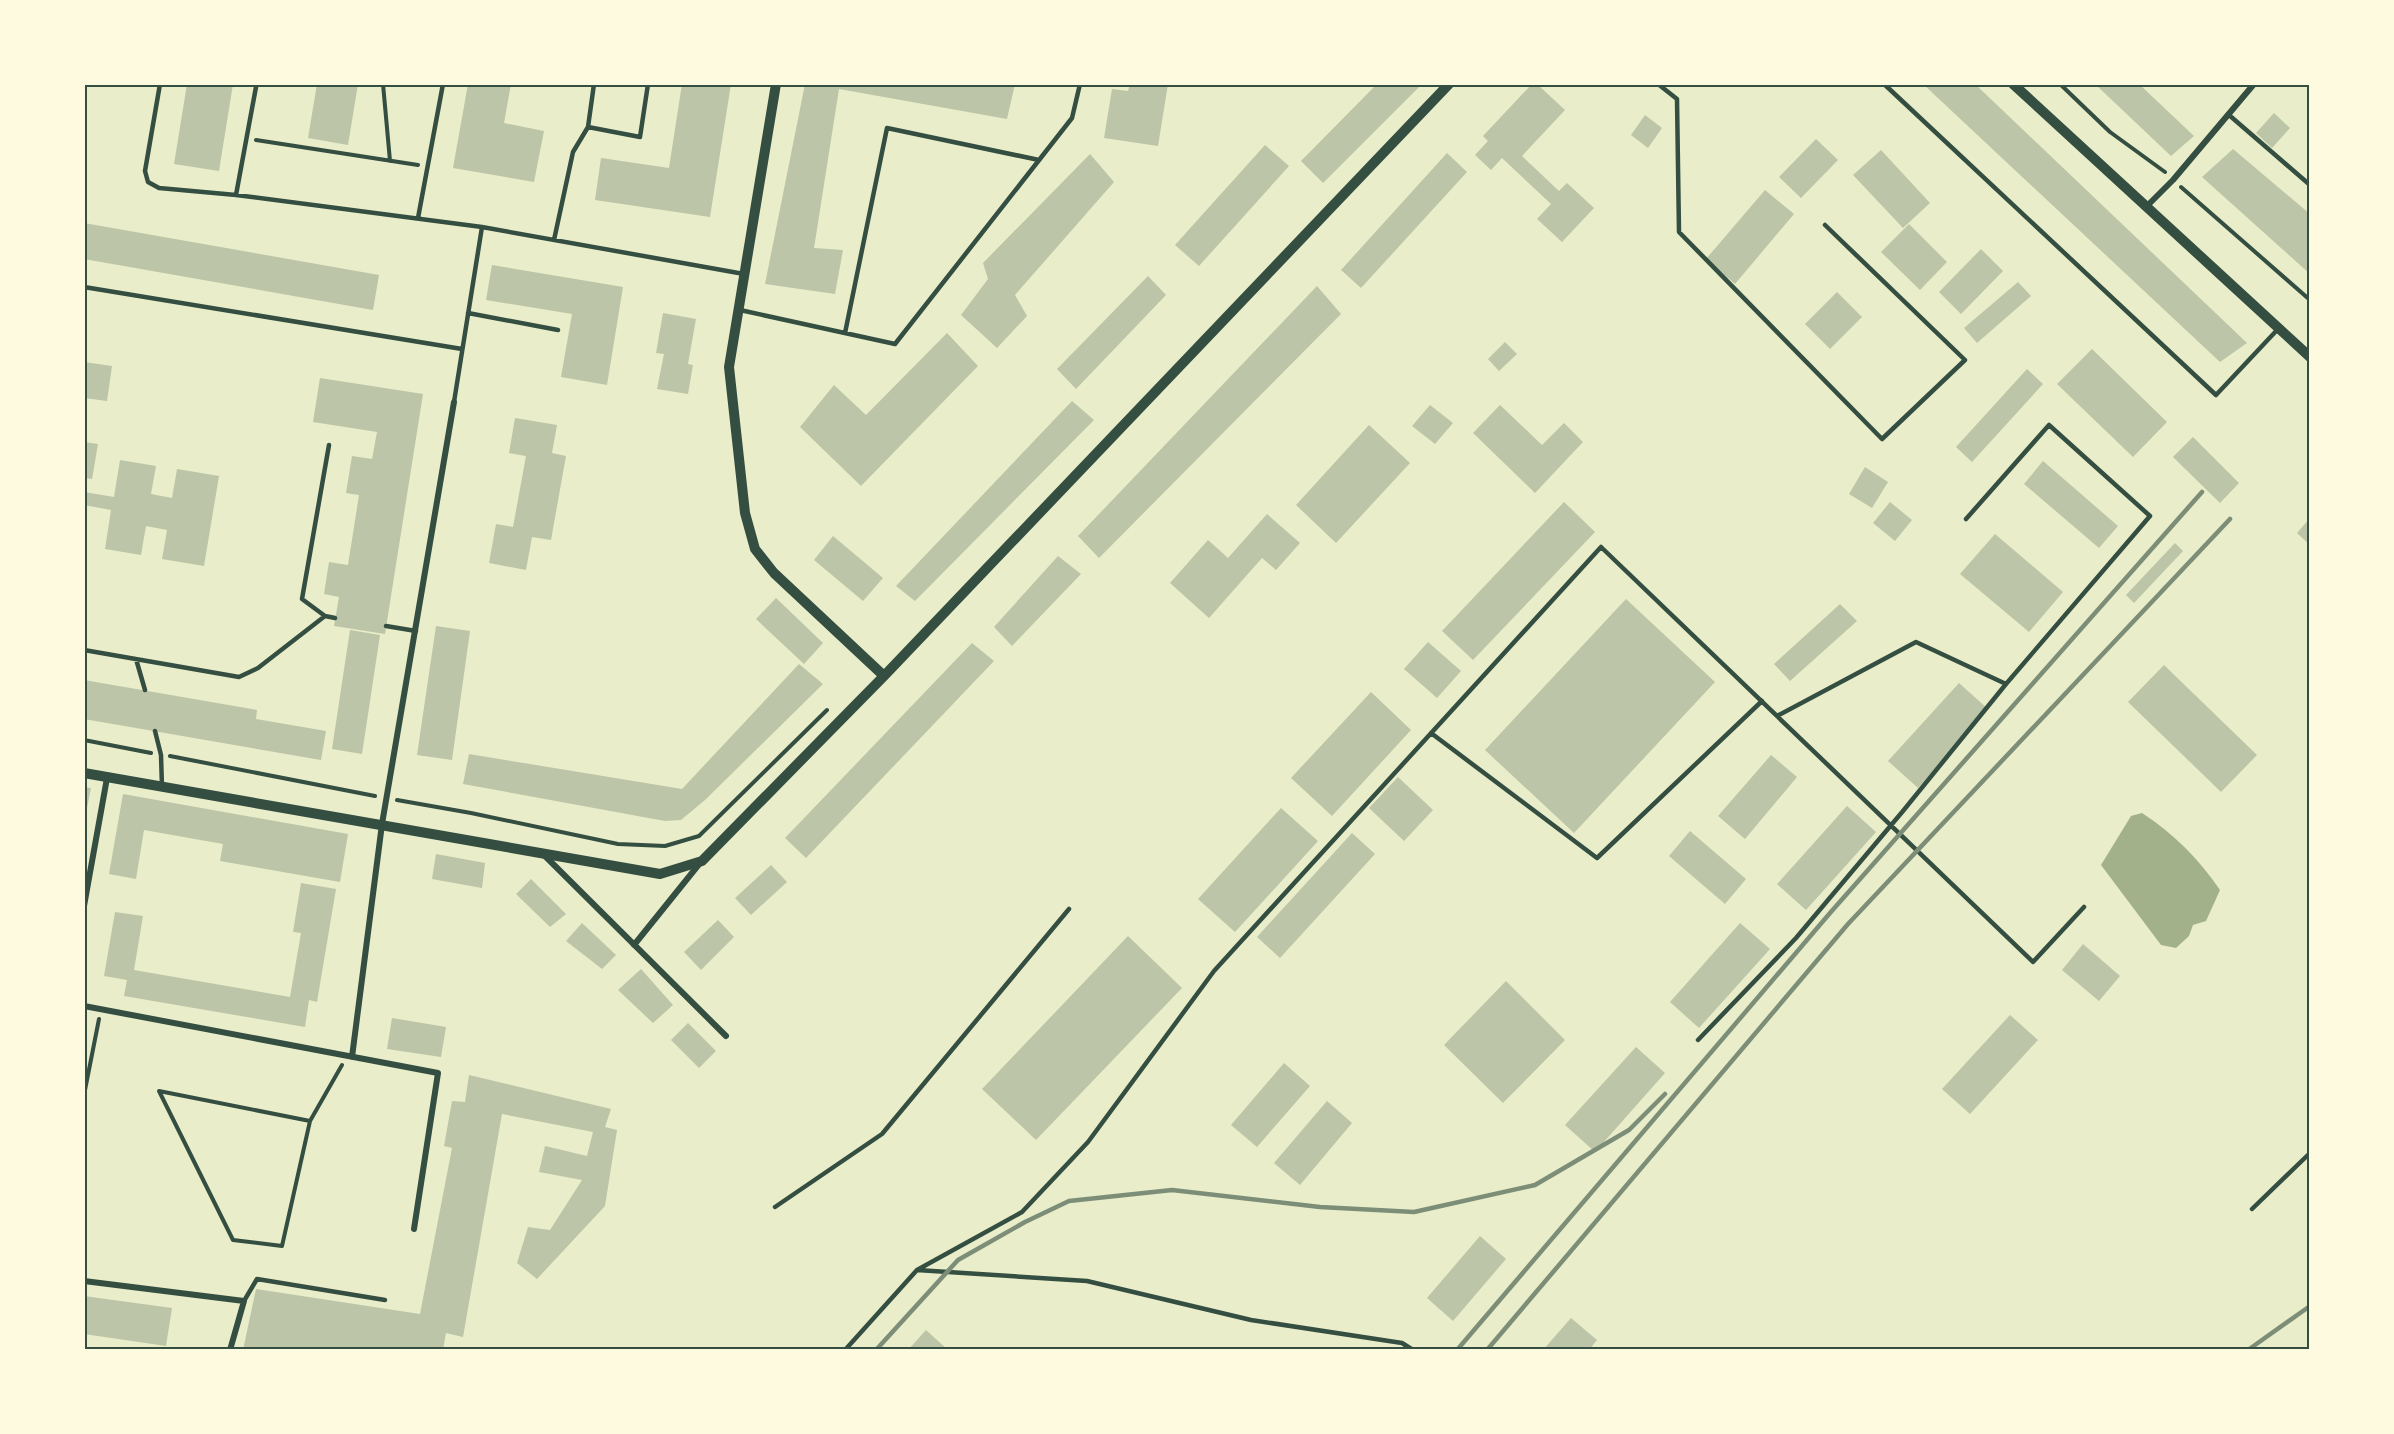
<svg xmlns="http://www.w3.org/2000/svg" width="2394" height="1434" font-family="Manrope,sans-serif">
<rect width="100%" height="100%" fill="#e9edc9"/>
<path fill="#a3b18a" d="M2142,813C2173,833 2200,860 2220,890L2206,921L2193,925L2189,936L2176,948L2161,945L2101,865L2131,816Z"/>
<path fill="#bcc5a7" d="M187,84H233L219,171L174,164Z
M317,84H358L348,145L308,138Z
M468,84H511L504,123L544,131L534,182L453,168Z
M682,84H731L710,217L595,200L601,158L669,168Z
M805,84H1015L1007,119L839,89L814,248L843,250L835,294L765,284Z
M1130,84H1168L1158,146L1104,138L1112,89L1128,91Z
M1377,84H1422L1323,183L1301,161Z
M1532,84H1537L1565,110L1522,156L1559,191L1567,183L1594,208L1562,242L1537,219L1551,204L1502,158L1491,170L1475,155L1488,141L1483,136Z
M1923,84H1975L2247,343L2220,362Z
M2095,84H2139L2194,136L2171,156Z
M2274,113L2290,128L2272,148L2256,133Z
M1645,115L1662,128L1648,148L1631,135Z
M1816,139L1838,160L1801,198L1779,177Z
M1265,145L1289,166L1199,266L1175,245Z
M2233,149L2310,214V274L2202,177Z
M1881,150L1930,203L1903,228L1853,175Z
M1447,153L1467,172L1361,288L1341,270Z
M1090,154L1114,182L1015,295L1027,316L997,348L961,315L988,279L983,263Z
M1765,190L1794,214L1735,284L1706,259Z
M84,223L379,275L373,310L84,259Z
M1909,224L1947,262L1920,290L1881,252Z
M1981,249L2003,271L1961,314L1939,292Z
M492,265L623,287L607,385L561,377L572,314L486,300Z
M1148,276L1166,295L1076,389L1057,369Z
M2018,282L2031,296L1977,343L1964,328Z
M1317,286L1341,314L1099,558L1078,536Z
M1837,292L1862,317L1830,349L1805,324Z
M663,313L696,319L688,364L693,365L688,394L657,389L664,354L656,353Z
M947,333L978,366L861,486L800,427L834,385L866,415Z
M1505,342L1517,354L1499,371L1488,359Z
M2092,349L2167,422L2133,457L2057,384Z
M84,362L112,366L107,401L84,398Z
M2027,369L2043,384L1972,462L1956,447Z
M320,378L423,394L385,634L334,626L339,597L324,594L329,562L348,565L359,495L346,493L352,456L372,459L377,432L313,422Z
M1072,401L1094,420L915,601L896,586Z
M1430,405L1453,423L1435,444L1412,426Z
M1500,405L1542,445L1564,423L1583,442L1535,493L1473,433Z
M515,418L557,425L552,453L566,456L551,540L532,537L526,570L489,563L496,524L513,527L526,456L509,453Z
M1369,425L1410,463L1336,543L1296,505Z
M2193,437L2239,483L2220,503L2173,457Z
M84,442L98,444L92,479L84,478Z
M120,460L156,466L151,494L172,498L177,469L219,476L204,566L162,559L167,530L146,526L141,555L105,549L111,510L84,505V492L114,497Z
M2043,461L2118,526L2099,548L2024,484Z
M1865,467L1888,482L1872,508L1849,494Z
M1564,502L1595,532L1473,660L1442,631Z
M1890,502L1912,520L1895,541L1873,523Z
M1267,514L1300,543L1276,570L1262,558L1209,618L1170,583L1208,540L1228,558Z
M2310,518V545L2297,533Z
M1995,534L2063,592L2029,632L1960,574Z
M833,536L883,578L863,601L814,560Z
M2175,543L2183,551L2134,603L2126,595Z
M1058,556L1081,574L1012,646L994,627Z
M776,598L823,643L804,664L756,619Z
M1626,599L1715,682L1574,833L1485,750Z
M1840,604L1857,621L1790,681L1774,664Z
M436,626L470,631L452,760L417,755Z
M350,630L380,635L362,754L332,749Z
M1428,642L1461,671L1437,698L1404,669Z
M972,643L994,661L806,858L785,838Z
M799,664L823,684L705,800L681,820L665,821L463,784L469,754L682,789Z
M2164,665L2257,755L2221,792L2128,702Z
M84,680L257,710L256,719L326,731L321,760L84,719Z
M1959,683L1988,709L1918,788L1888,761Z
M1371,692L1411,730L1332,816L1291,778Z
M1771,755L1797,777L1745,839L1718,816Z
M1398,777L1433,810L1404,841L1369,808Z
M84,787L91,788L85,818H84Z
M123,794L348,834L340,882L220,861L223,844L144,830L136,879L109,874Z
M1847,806L1876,832L1806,910L1777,884Z
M1281,808L1318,841L1235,932L1198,899Z
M1690,831L1746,879L1725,904L1669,856Z
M1352,833L1375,854L1280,958L1257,937Z
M436,854L485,863L482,888L432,879Z
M771,865L787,882L751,915L735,898Z
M531,879L566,914L550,927L516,894Z
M301,883L336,889L317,1002L309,1000L305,1027L124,996L127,980L104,976L115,912L143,916L134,970L290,997L301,933L293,932Z
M718,920L734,937L701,970L684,952Z
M582,923L616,955L602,969L566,941Z
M1740,923L1770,949L1699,1028L1670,1002Z
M1128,936L1182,988L1036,1140L982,1089Z
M2083,944L2120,976L2099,1001L2062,970Z
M641,969L673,1005L653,1023L618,990Z
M1506,981L1565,1040L1503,1103L1444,1045Z
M2010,1015L2038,1040L1970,1114L1942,1089Z
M392,1018L446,1027L441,1057L387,1049Z
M688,1023L716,1051L699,1068L671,1040Z
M1636,1047L1665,1073L1595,1152L1565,1125Z
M1284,1063L1310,1086L1257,1147L1231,1125Z
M469,1075L611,1109L605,1127L617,1130L605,1206L537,1279L517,1263L528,1227L550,1230L582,1180L539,1172L545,1146L587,1156L593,1132L502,1114L463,1337L446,1333L443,1350H243L256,1289L420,1314L452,1148L444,1146L452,1101L465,1102Z
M1327,1101L1352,1123L1300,1185L1274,1163Z
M1480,1236L1506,1259L1453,1321L1427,1298Z
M84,1296L172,1308L166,1346L84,1334Z
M1571,1318L1597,1340L1589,1350H1543Z
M926,1330L948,1350H908Z"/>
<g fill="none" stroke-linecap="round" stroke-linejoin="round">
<path stroke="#344e41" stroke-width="4" d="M383,84L390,161
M2060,84L2110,132L2165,172
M256,140L418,165
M2181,187L2310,300
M84,740L151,753
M170,756L375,796
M397,800L471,813L618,844L665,846L699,836L827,710
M84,1095L99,1019
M310,1121L159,1091L233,1240L282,1246L310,1121L342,1065"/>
<path stroke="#344e41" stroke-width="4.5" d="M160,84L145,171L148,182L159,188L236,195L482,227L744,274
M1658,84L1677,99L1679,232L1882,439L1965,360L1825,225
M1884,84L2216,395L2278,329
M2229,115L2310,185
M588,127L640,137L648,84
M236,195L256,87
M418,218L443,84
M554,240L573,152L588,127L594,84
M84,287L462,349
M740,310L895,344L1072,118L1080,84
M468,313L558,330
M845,333L887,128L1039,160
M454,402L482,227
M325,616L302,599L329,445
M386,626L416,631
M84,650L239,677L258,668L325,616L335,618
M136,659L145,690
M1777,716L1916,642L2006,684L2150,516L2049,425L1966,519
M155,731L161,755L162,787
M1431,733L1597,858L1762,701
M1698,1040L1796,938L1903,811L2006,684
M775,1207L882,1134L1069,909
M2252,1209L2310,1153
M917,1270L1087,1281L1251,1320L1402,1343L1413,1350
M244,1301L257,1279L385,1300
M845,1350L917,1270L1022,1212L1088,1142L1214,971L1601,547L2033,962L2084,907"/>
<path stroke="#344e41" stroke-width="6" d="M2146,207L2173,180L2254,84
M545,856L726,1036
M84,906L107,778
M634,945L700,863
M84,1006L438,1073L414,1229
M352,1057L382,824L454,402
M84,1281L244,1301L230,1350"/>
<path stroke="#344e41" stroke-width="10" d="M776,84L729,367L745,513L755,549L774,573L884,676
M2013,84L2310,357
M84,773L660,874L702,861L884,676L1449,84"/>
<path stroke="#7c8e77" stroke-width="4.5" d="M876,1350L958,1260L1025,1222L1069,1201L1172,1190L1320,1207L1414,1212L1535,1185L1629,1130L1665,1094
M1457,1350L1830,913L2202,492
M1487,1350L1848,924L2230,519
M2248,1350L2310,1306"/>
</g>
<rect width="2394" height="1434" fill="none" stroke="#fefae0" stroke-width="171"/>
<rect x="86" y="86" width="2222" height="1262" fill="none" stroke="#344e41" stroke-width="2"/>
</svg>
